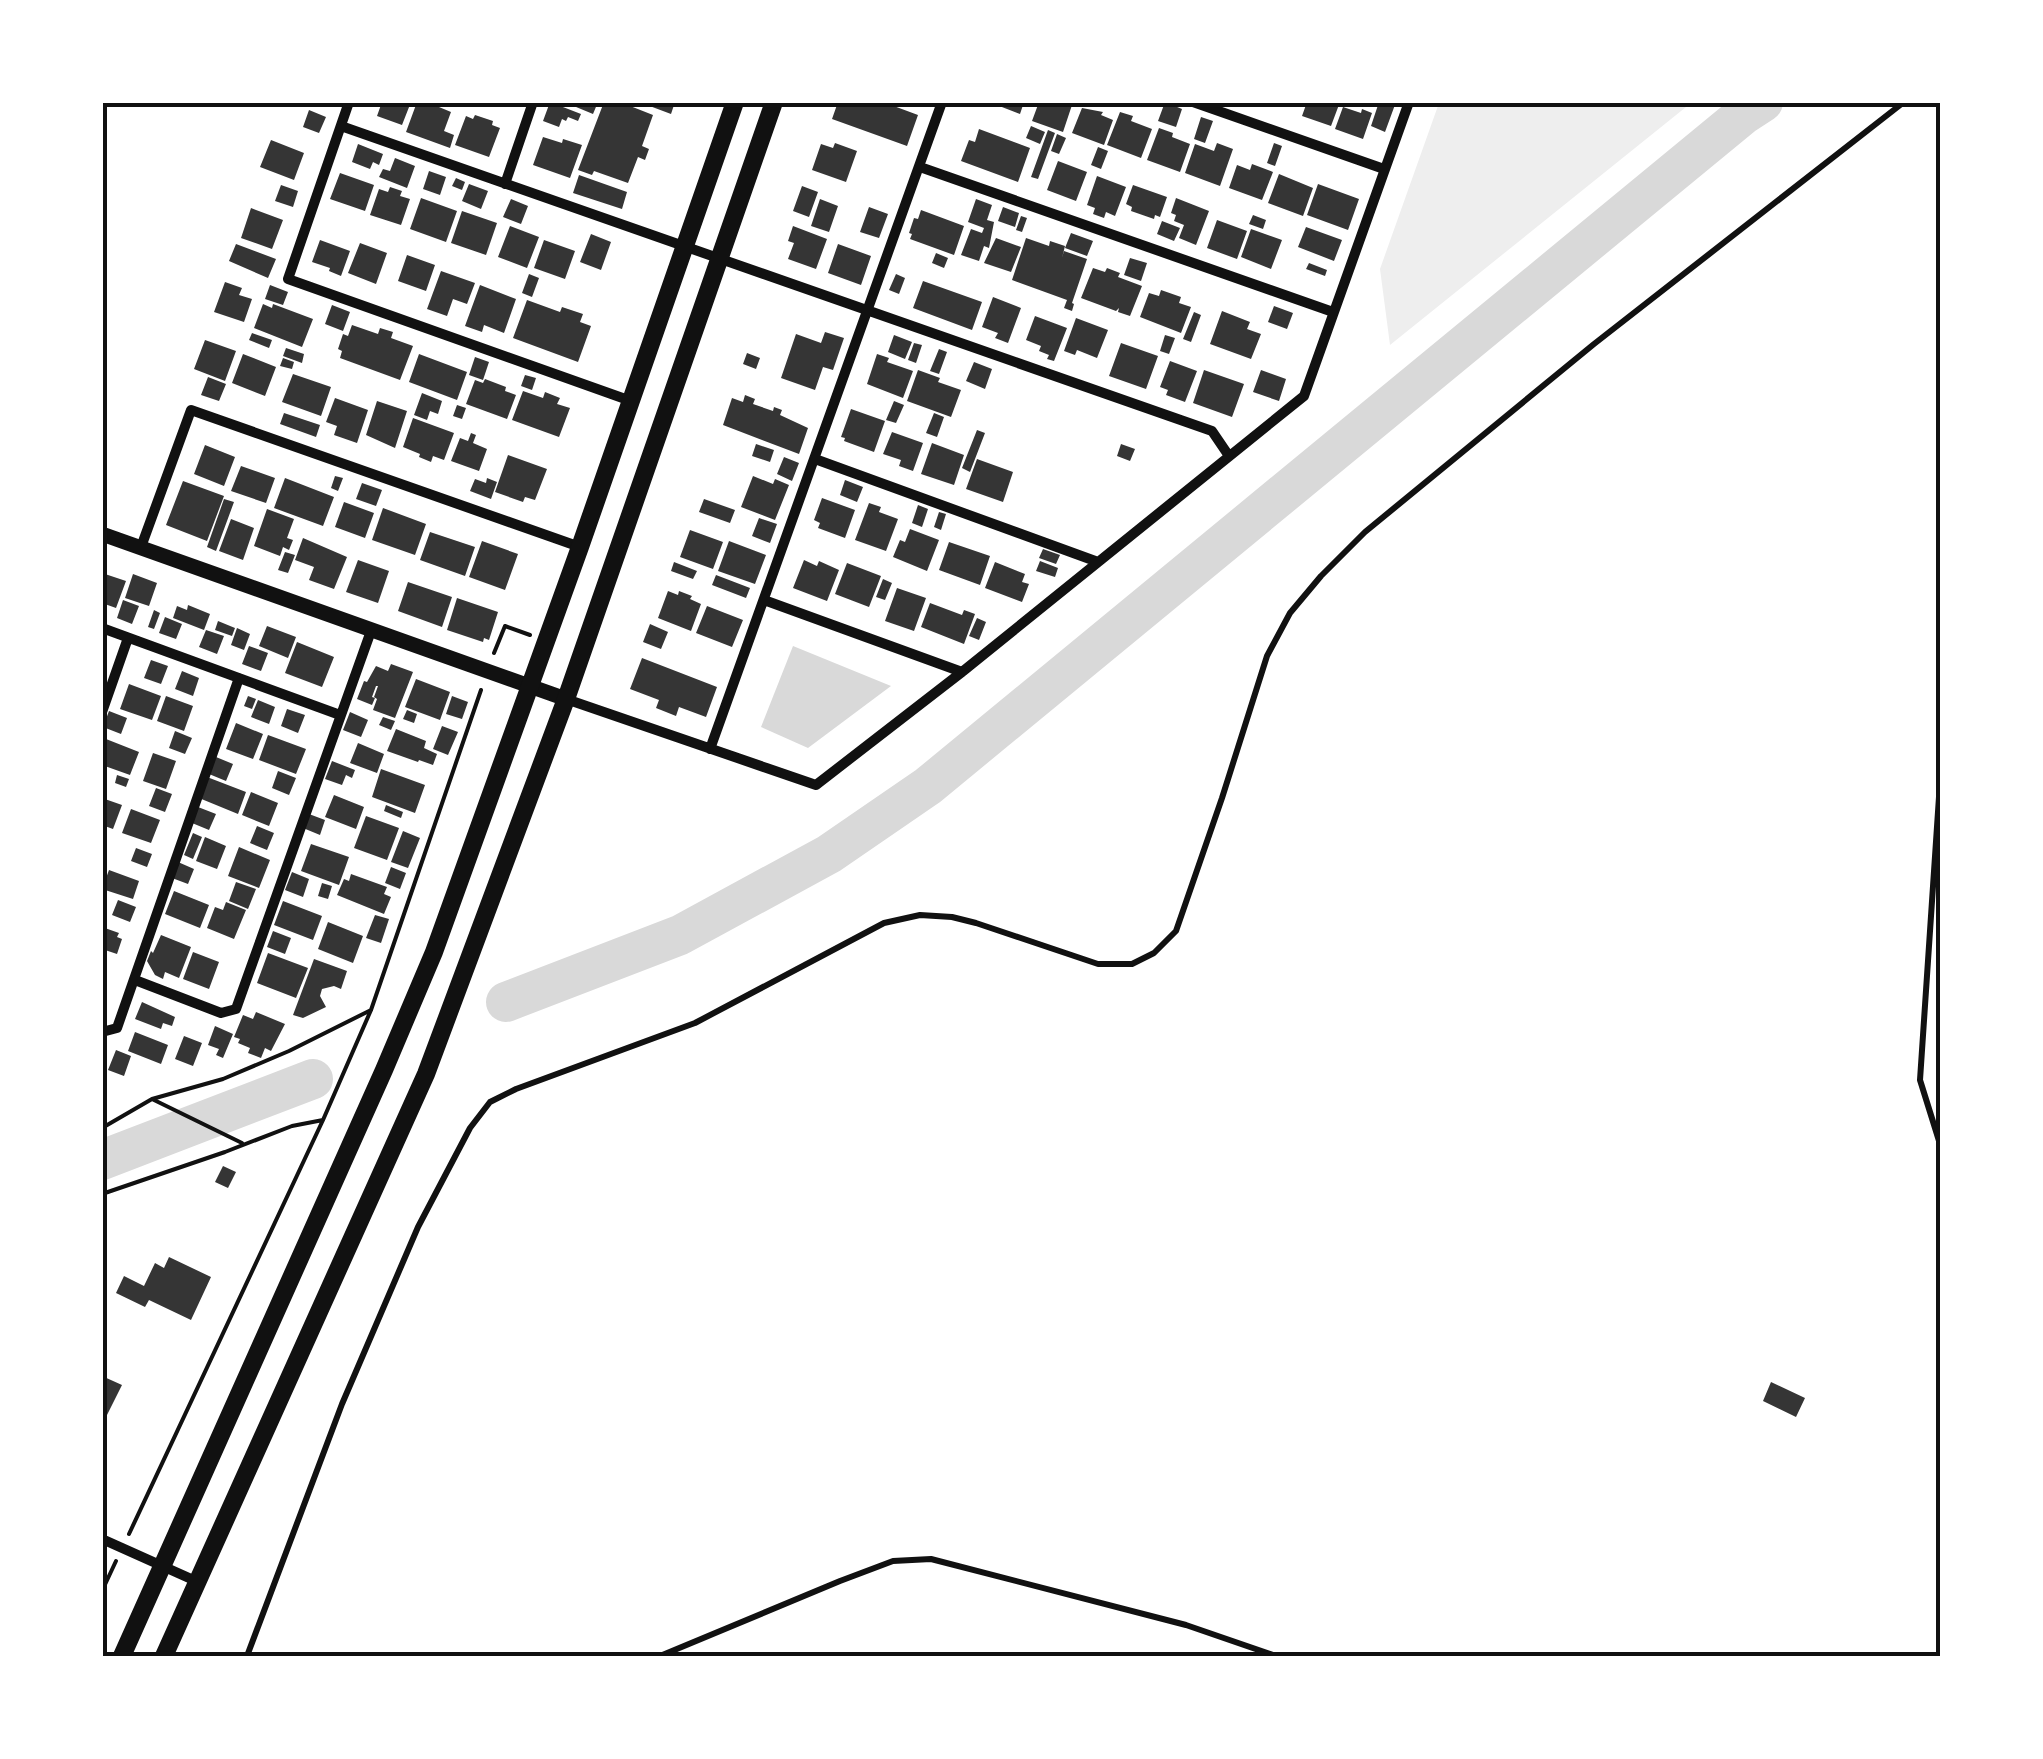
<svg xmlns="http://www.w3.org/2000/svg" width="2043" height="1759" font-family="'Titillium Web',sans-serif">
<rect width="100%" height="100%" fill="#fff"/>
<path fill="#eee" d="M1439,103V102L1691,103L1390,345L1380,269Z"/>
<path fill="#d9d9d9" d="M793,646L891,686L808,748L761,727Z"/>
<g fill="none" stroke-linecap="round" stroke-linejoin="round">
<path stroke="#d9d9d9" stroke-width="40" d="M506,1002L680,935L829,854L928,786L1743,115L1763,102
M102,1160L313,1079"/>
</g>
<path fill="#353535" d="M382,102H411L402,125L377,116Z
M417,102H427L451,112L444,131L454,135L450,148L406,132Z
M550,102L581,114L578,121L568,117L566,121L562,119L559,127L543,121Z
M564,102H598L593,114Z
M604,102H620L653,115L642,146L649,149L645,160L638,157L628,183L594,171L592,175L578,170Z
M639,102H675L671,114Z
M838,102H883L918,115L907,146L832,119Z
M989,102H1024L1020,114Z
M1039,102H1066L1072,105L1063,132L1032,121Z
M1165,102L1182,109L1176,127L1158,121Z
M1307,102H1340L1331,126L1302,116Z
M1379,102H1396L1385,132L1371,126Z
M1343,107L1361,113L1362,109L1372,113L1363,139L1335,129Z
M1082,108L1103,112L1101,115L1113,120L1104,145L1072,133Z
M309,110L326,117L319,133L303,127Z
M1120,112L1133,116L1131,121L1152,129L1141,158L1107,145Z
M475,115L493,121L492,125L500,128L489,157L455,145L466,116L473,119Z
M1201,117L1213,121L1205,143L1194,139Z
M1031,126L1045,132L1040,144L1026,138Z
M1159,128L1173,133L1172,137L1190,144L1180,172L1147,160Z
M979,129L1030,148L1018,182L961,161L969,140L975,142Z
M1048,130L1055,133L1038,179L1031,177Z
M1057,134L1066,138L1059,154L1051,151Z
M543,137L562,143L563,139L582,145L570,178L533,165Z
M271,140L304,153L294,180L260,167Z
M835,143L857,151L846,182L812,170L821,144L833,148Z
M1217,143L1233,149L1220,186L1185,173L1195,144L1214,151Z
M1274,143L1282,146L1275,166L1267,163Z
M358,144L383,154L379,165L373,162L370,169L352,162Z
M1098,147L1108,151L1101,169L1091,165Z
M395,158L415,166L407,188L379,177L383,169L390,171Z
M1058,161L1087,172L1076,201L1047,190Z
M1252,164L1273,172L1262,200L1229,188L1237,165L1250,170Z
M429,171L446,177L440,195L423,189Z
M340,173L374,185L365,211L330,199Z
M1279,174L1313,188L1303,216L1268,203Z
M579,175L627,192L622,209L573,193Z
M1097,176L1126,187L1115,216L1106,212L1104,218L1093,214L1095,208L1087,205Z
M456,178L465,182L462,190L452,186Z
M469,184L488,191L481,209L462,201Z
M1318,184L1359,199L1348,230L1307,215Z
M281,185L298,191L293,207L275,201Z
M1133,185L1167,197L1160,217L1155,215L1154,219L1131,211L1132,207L1126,204Z
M802,186L818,192L809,217L793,211Z
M390,187L402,191L400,196L410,199L401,225L370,215L379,189L388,192Z
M421,198L457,211L446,242L410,229Z
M1176,198L1209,211L1196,245L1179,238L1184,225L1174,221L1176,215L1171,213Z
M511,199L528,206L521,224L503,217Z
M820,199L838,206L829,232L811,226Z
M976,199L992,205L987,220L994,222L989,248L984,246L979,261L961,255L971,229L982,233L984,228L968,222Z
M869,207L888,214L879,238L860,232Z
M1003,207L1019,213L1015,227L998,221Z
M251,208L283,220L272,249L241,238Z
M921,210L964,226L954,255L910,239L912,234L909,233L914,218L918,219Z
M462,211L497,223L486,255L451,243Z
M1253,215L1266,220L1263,229L1249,224Z
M1021,216L1027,218L1022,232L1016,230Z
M1217,220L1247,231L1237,259L1207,248Z
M1162,221L1180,228L1174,241L1157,234Z
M510,226L539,237L527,268L498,257Z
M793,226L827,239L816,269L788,259L794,243L788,241Z
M1306,227L1342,240L1334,261L1298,247Z
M1251,229L1282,240L1271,269L1241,257Z
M1071,233L1093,241L1087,256L1065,248Z
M591,234L611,242L601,270L580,262Z
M996,238L1021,247L1011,272L984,263Z
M1026,238L1049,246L1050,241L1065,246L1062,258L1064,251L1087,259L1072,303L1074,304L1072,311L1064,308L1067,300L1012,280Z
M320,240L350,251L341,276L329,271L330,268L312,262Z
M544,240L575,251L565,279L534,268Z
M360,243L387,253L376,284L348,273Z
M236,244L276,259L268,278L229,261Z
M838,244L871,256L861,285L828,273Z
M936,253L948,258L944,268L932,263Z
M407,255L435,265L426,291L398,281Z
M1130,258L1147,263L1141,281L1124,275Z
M1309,263L1327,270L1325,276L1306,269Z
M1093,268L1105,272L1107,268L1120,273L1118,277L1142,286L1130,316L1118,312L1119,308L1116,311L1081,298Z
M441,271L475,283L467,304L453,299L447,316L427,309Z
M529,274L539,278L532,297L522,293Z
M896,274L905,278L899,294L889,290Z
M923,281L982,302L972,330L913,308Z
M225,282L242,288L239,295L252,299L244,322L214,312Z
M270,285L288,292L283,305L265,299Z
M480,285L516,299L504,333L484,325L482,332L465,326Z
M1161,290L1181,297L1179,303L1191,307L1181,333L1140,317L1149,293L1159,296Z
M993,297L1021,308L1008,343L995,338L998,333L982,327Z
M527,300L560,312L562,307L583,314L580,322L591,326L578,362L513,338Z
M263,304L272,308L273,304L313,319L302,347L254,328Z
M332,305L350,312L343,331L325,324Z
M1274,306L1293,313L1287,329L1268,322Z
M1222,311L1250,322L1247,329L1261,334L1251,359L1210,344Z
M1194,312L1201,315L1191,342L1183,339Z
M1035,316L1067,328L1054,361L1047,359L1049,355L1039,351L1041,346L1026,340Z
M1076,318L1108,330L1097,358L1077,350L1075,355L1064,351Z
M352,325L378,334L380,328L393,332L391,338L413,346L400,380L340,358L342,351L338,349L343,334L348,336Z
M825,332L844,338L833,370L823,367L815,390L781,378L796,334L821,343Z
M252,333L272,340L269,348L249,340Z
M894,335L912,342L905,359L888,352Z
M1165,335L1175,338L1169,354L1160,351Z
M205,340L236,351L225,381L194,369Z
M914,343L922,345L916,363L908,360Z
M1121,343L1158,356L1146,389L1109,376Z
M286,348L304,354L302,363L283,356Z
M939,349L947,352L939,374L930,371Z
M747,353L760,358L756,369L743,364Z
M243,354L276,367L265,396L232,383Z
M419,354L467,372L457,400L409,382Z
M877,354L889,358L887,362L913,371L903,398L867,384Z
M475,357L489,362L483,380L469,375Z
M283,358L294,362L292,369L280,366Z
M1170,361L1197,371L1185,402L1166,395L1168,390L1160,387Z
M974,362L992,369L985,389L966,381Z
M918,370L940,378L938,382L961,390L951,417L907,401Z
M1204,370L1244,384L1232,417L1193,403Z
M1261,370L1286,379L1279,401L1253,392Z
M293,374L331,387L321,416L282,402Z
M525,375L536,378L532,390L521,386Z
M208,377L226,384L219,401L201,395Z
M485,379L506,387L505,391L516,395L507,419L466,404L475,380L483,383Z
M523,391L543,398L545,392L560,398L557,404L570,408L559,437L512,420Z
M422,393L442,401L438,414L430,411L427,420L414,415Z
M745,395L755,399L753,404L773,411L774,407L782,410L780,415L808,428L799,454L723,425L732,398L743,402Z
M335,398L368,410L357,443L334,435L337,426L326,422Z
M377,401L407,411L395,448L366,435Z
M894,401L904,405L896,423L886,420Z
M457,405L466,408L462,419L453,416Z
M851,409L885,421L874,452L844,441L845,438L841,437Z
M284,413L320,425L316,437L280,424Z
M934,413L944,417L937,437L926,433Z
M413,418L454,433L444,460L433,456L431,462L419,457L420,454L403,447Z
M977,430L985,433L970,472L962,468Z
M892,432L923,443L913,471L899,466L901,460L883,454Z
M471,433L476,435L473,443L487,449L479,471L451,461L460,438L468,441Z
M932,443L964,455L954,485L921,474Z
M756,444L774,450L770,462L752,456Z
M1121,444L1135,449L1130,461L1117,456Z
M205,445L235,457L224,486L194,474Z
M508,455L547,469L535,500L525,497L523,502L495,492Z
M784,457L799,463L792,481L777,474Z
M977,459L1013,472L1003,502L966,489Z
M241,466L275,478L266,503L231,491Z
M335,476L343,478L338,491L331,488Z
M753,476L773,484L775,479L789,485L775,520L741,507Z
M285,478L334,497L323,526L274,508Z
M487,478L497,482L491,499L470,491L475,479L486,483Z
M845,480L863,487L857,502L840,495Z
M183,481L224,496L207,541L166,525Z
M362,483L382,490L376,506L356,499Z
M822,498L855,510L845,538L818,528L820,523L814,520Z
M224,499L234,502L216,551L207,547Z
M704,499L735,510L730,523L699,512Z
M344,502L374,513L365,538L335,527Z
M869,503L881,507L879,512L898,519L886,551L855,540Z
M918,505L928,509L922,527L912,523Z
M383,508L426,524L415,555L372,540Z
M267,509L294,519L287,538L293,540L289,550L283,547L280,556L254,546Z
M939,512L946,514L941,530L934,527Z
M759,518L777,524L770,543L752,536Z
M231,519L254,528L243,560L219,551Z
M910,529L939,540L927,571L893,557L900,540L905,542Z
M690,530L723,542L713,569L680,557Z
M430,532L475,547L465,576L420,560Z
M303,538L347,557L334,589L309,580L314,567L295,560Z
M482,541L518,554L505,590L469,577Z
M729,541L766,555L755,584L718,571Z
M949,542L990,556L980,585L939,570Z
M1043,549L1060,555L1056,564L1039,558Z
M285,552L295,555L288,573L278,570Z
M358,560L389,571L378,603L346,592Z
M804,560L817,566L819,561L839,570L827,601L793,588Z
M1040,561L1058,568L1055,577L1036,571Z
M674,562L697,571L693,579L671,571Z
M995,562L1025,574L1022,582L1029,584L1022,602L985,588Z
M847,563L881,576L869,607L835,594Z
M102,573L126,581L116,608L102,603Z
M133,574L157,583L149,606L125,598Z
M716,575L750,588L746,598L712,585Z
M883,579L892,583L885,600L876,597Z
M408,582L452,597L442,627L398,611Z
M897,588L926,598L914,631L885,621Z
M668,591L678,595L679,591L692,596L690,599L701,604L691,631L658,618Z
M457,598L498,612L489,640L484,638L483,642L447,630Z
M123,600L139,606L132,624L117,618Z
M930,603L962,615L964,610L975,614L964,644L921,627Z
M188,605L210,614L204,630L173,618L177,606L187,610Z
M707,606L743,620L732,647L696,633Z
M154,610L160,613L154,629L148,627Z
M165,617L182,624L176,639L159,633Z
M977,618L986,622L979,640L969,636Z
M218,621L235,628L232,636L215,630Z
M650,624L668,632L661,649L643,642Z
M267,626L296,637L288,658L259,646Z
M237,628L250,634L244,650L231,645Z
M206,630L224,636L217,654L199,647Z
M297,642L334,657L322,687L285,673Z
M249,646L268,653L261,671L242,664Z
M642,658L717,687L706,717L679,707L676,716L656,708L659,700L630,689Z
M151,660L168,666L161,684L144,678Z
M391,664L413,672L395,718L373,710L377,699L374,697L378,686H376L372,697L375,698L372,705L357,699L364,681L367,682L376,666L388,671Z
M182,671L199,678L193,696L175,689Z
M416,679L450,692L440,720L405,707Z
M129,684L161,696L152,720L120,709Z
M166,696L193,706L184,731L157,721Z
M248,696L256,699L252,709L244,706Z
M452,696L468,702L462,719L446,714Z
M258,700L275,707L269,724L251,717Z
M287,709L305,715L298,733L281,726Z
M407,710L417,714L414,723L403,719Z
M109,711L127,718L121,734L103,727Z
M350,712L368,720L361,737L343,730Z
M383,717L395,721L391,730L379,725Z
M236,723L263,734L253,759L226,749Z
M442,726L458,732L448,755L433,749Z
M396,729L426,741L424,748L437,754L433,765L419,760L418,762L387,751Z
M175,731L192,738L185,754L169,748Z
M268,735L306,749L296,774L259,760Z
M106,739L139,752L130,775L102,765V747Z
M358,743L384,754L377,773L350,763Z
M153,753L176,761L166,789L143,781Z
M216,757L233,764L226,781L209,774Z
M332,761L355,770L352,778L346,775L342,785L325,779Z
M381,769L425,785L415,813L372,797Z
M278,771L296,778L289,795L272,788Z
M117,775L129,779L126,787L115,783Z
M207,777L246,792L238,814L199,798Z
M156,788L172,794L165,812L149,806Z
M251,792L278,803L269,826L242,815Z
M334,795L364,807L356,829L325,817Z
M102,798L122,805L113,829L102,825Z
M386,805L403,812L401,818L384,811Z
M198,807L216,814L209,830L192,823Z
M131,809L160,820L151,843L122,833Z
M309,814L325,820L320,835L303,828Z
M366,816L399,828L387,860L354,848Z
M257,826L274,833L267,850L250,843Z
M403,831L420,838L408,868L391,862Z
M193,833L202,837L193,859L184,855Z
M205,837L226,846L217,869L196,861Z
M311,844L349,857L339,885L301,871Z
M239,847L270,860L259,888L228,876Z
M136,848L152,854L147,867L131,861Z
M178,862L194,869L188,884L172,878Z
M391,867L406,873L400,889L385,883Z
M109,870L139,881L133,899L102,889Z
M292,872L309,879L303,897L285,890Z
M351,874L387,887L384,894L391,897L384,914L337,895L344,879L349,881Z
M236,882L256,889L248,909L229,901Z
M322,883L332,886L328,899L318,896Z
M174,891L209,905L200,928L165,914Z
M118,900L136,907L130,922L112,915Z
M283,901L322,916L313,940L274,925Z
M226,902L246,910L234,939L207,928L215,907L223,910Z
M375,915L389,919L381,943L366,938Z
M328,922L363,936L353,963L318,949Z
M102,927L119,933L117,937L122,939L117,954L102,949Z
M273,931L291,938L285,954L267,947Z
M161,935L191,947L179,978L165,972L163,979L155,975L147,961L151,951L153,953Z
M193,952L219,962L209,989L183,979Z
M268,953L308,968L296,998L257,983Z
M314,959L347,971L341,989L334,986L322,989L320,996L326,1007L303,1018L293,1015Z
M142,1002L175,1017L172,1026L163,1023L161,1029L135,1019Z
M256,1012L285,1024L271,1051L265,1048L261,1058L248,1053L250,1048L238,1043L240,1039L234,1037L243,1015L253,1019Z
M215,1026L233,1034L223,1058L216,1055L219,1049L208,1045Z
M135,1032L168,1045L161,1064L128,1051Z
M184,1036L202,1043L193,1066L175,1059Z
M116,1050L131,1056L124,1076L108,1070Z
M223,1166L236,1172L228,1188L215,1182Z
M169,1257L211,1277L191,1320L149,1300L145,1307L116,1293L124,1276L144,1286L155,1263L164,1268Z
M102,1376L122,1385L107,1415L102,1413Z
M1771,1382L1805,1398L1796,1417L1763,1401Z"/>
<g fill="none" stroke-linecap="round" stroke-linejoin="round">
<path stroke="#111" stroke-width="4" d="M494,653L505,626L530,635
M152,1099L242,1143
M102,1128L152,1099L223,1079L289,1051L371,1010
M102,1194L225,1152L292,1126L323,1120
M129,1534L323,1120L371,1010L481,690
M102,1591L116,1561"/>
<path stroke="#111" stroke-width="6" d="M1940,782L1920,1080L1940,1144
M247,1656L342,1404L418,1227L470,1128L490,1102L516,1089L695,1023L884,923L920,915L952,917L976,923L1098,964H1132L1154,953L1176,931L1222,798L1267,656L1290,613L1321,576L1365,532L1594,344L1904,102
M660,1656L840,1581L893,1561L931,1559L1186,1625L1276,1656"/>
<path stroke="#111" stroke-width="10" d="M349,102L288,279L631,401
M1193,102L1384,169
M341,126L1212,431L1229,456
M920,167L1333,312
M505,184L533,102
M815,459L1098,562
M141,547L191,410L580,547
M764,600L962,672
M102,628L340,715
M566,699L816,785L962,672L1304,396L1409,102
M102,712L128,638
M710,749L942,102
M135,980L221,1013L236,1009L371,631
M102,1032L117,1028L239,678
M102,1539L198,1582"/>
<path stroke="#111" stroke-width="15" d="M102,534L566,699"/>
<path stroke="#111" stroke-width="18" d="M122,1656L384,1070L434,952L580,547L735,102
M164,1656L426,1074L566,699L774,102"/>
</g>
<rect width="2043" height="1759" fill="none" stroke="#ffffff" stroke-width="210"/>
<rect x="105" y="105" width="1833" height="1549" fill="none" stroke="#111" stroke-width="4"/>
</svg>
